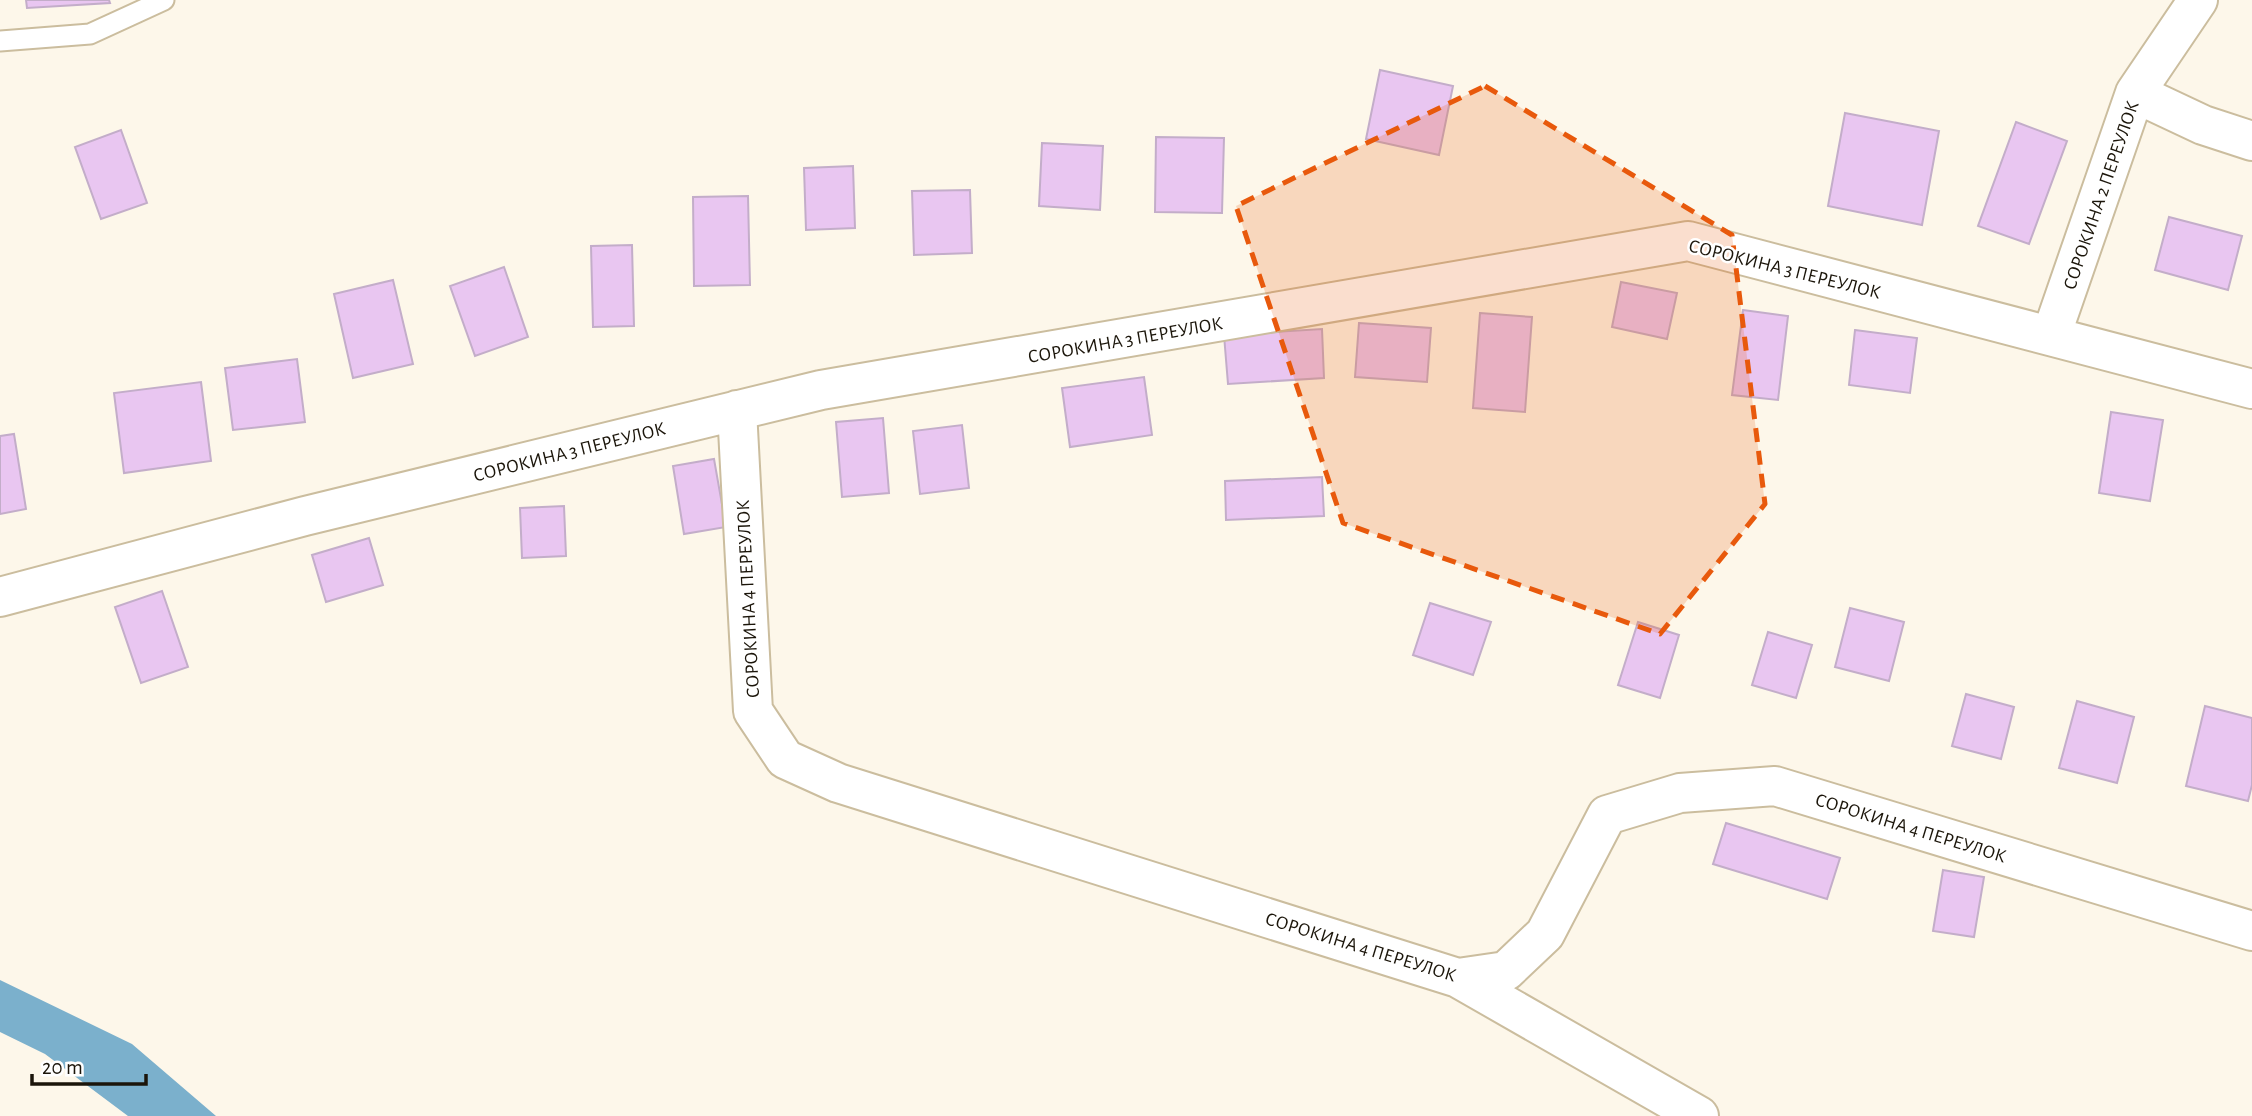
<svg xmlns="http://www.w3.org/2000/svg" width="2252" height="1116" font-family="'Alegreya Sans',sans-serif">
<rect width="100%" height="100%" fill="#fdf7ea"/>
<path fill="#7bb0cc" d="M0,980L132,1044L216,1116H128L45,1054L0,1032Z"/>
<path fill="#e9c6f1" stroke="#c3adc9" stroke-width="2" d="M26,0H109L110,3L27,8Z
M1380,70L1453,86L1439,155L1366,139Z
M1845,113L1939,131L1922,225L1828,206Z
M2016,122L2067,141L2029,244L1978,226Z
M121,130L147,203L101,219L75,147Z
M1156,137L1224,138L1222,213L1155,212Z
M1042,143L1103,146L1100,210L1039,206Z
M853,166L855,228L806,230L804,168Z
M970,190L972,253L914,255L912,191Z
M748,196L750,285L694,286L693,197Z
M2169,217L2242,236L2228,290L2155,270Z
M632,245L634,326L593,327L591,246Z
M504,267L528,337L475,356L450,286Z
M393,280L413,364L353,378L334,294Z
M1621,282L1677,293L1667,339L1612,327Z
M1743,310L1788,316L1778,400L1732,395Z
M1480,313L1532,317L1525,412L1473,408Z
M1359,323L1431,328L1427,382L1355,377Z
M1322,329L1324,378L1228,384L1224,335Z
M1855,330L1917,338L1910,393L1849,385Z
M297,359L305,422L233,430L225,368Z
M1144,377L1152,435L1070,447L1062,388Z
M201,382L211,461L124,473L114,393Z
M2111,412L2163,420L2150,501L2099,493Z
M883,418L889,493L842,497L836,422Z
M962,425L969,488L920,494L913,431Z
M14,434L26,509L0,514V436Z
M714,459L726,527L684,534L673,466Z
M1322,477L1324,516L1226,520L1225,481Z
M564,506L566,556L522,558L520,508Z
M369,538L383,585L326,602L312,555Z
M162,591L188,667L141,683L115,607Z
M1430,603L1491,622L1473,675L1413,655Z
M1850,608L1904,622L1889,681L1835,667Z
M1638,622L1679,635L1660,698L1618,685Z
M1768,632L1812,645L1796,698L1752,685Z
M1966,694L2014,707L2001,759L1952,746Z
M2077,701L2134,717L2117,783L2059,768Z
M2205,706L2252,718V785L2248,801L2186,786Z
M1726,823L1840,858L1827,899L1713,864Z
M1943,870L1984,877L1974,937L1933,931Z"/>
<g fill="none" stroke-linecap="round" stroke-linejoin="round">
<g stroke="#cbbd9e" stroke-width="23">
<path id="lane" d="M0,41L90,34L164,0"/>
</g>
<g stroke="#cbbd9e" stroke-width="42">
<path id="street" d="M2135,93L2198,0
M2051,336L2135,93L2203,125L2252,141
M737,410L753,711L785,759L838,783L1458,978L1506,971L1545,934L1607,815L1680,793L1775,786L2252,931
M0,597L305,516L821,390L1688,241L2252,389
M1458,978L1699,1116"/>
</g>
<use href="#lane" stroke="#fff" stroke-width="19"/>
<use href="#street" stroke="#fff" stroke-width="38"/>
</g>
<path fill="#e8590c" fill-opacity="0.2" stroke="#e8590c" stroke-width="5" stroke-dasharray="14 9" stroke-linejoin="round" d="M1485,86L1732,235L1765,504L1660,634L1343,523L1236,206Z"/>
<g text-anchor="middle" stroke-width="5" stroke-linejoin="round" paint-order="stroke">
<g font-size="19" fill="#1b150a" stroke="#fff">
<text transform="translate(2100 195) rotate(-71)" y="7">СОРОКИНА 2 ПЕРЕУЛОК</text>
<text transform="translate(1785 268) rotate(14)" y="7">СОРОКИНА 3 ПЕРЕУЛОК</text>
<text transform="translate(1125 339) rotate(-10)" y="7">СОРОКИНА 3 ПЕРЕУЛОК</text>
<text transform="translate(569 451) rotate(-14)" y="7">СОРОКИНА 3 ПЕРЕУЛОК</text>
<text transform="translate(747 599) rotate(-93)" y="7">СОРОКИНА 4 ПЕРЕУЛОК</text>
<text transform="translate(1911 827) rotate(17)" y="7">СОРОКИНА 4 ПЕРЕУЛОК</text>
<text transform="translate(1361 946) rotate(17)" y="7">СОРОКИНА 4 ПЕРЕУЛОК</text>
</g>
</g>
<path d="M32 1074v10h114v-10" fill="none" stroke="#1b150a" stroke-width="3.5"/>
<text x="42" y="1074" font-size="21" fill="#1b150a" stroke="#ffffff" stroke-width="5" paint-order="stroke">20 m</text>
</svg>
